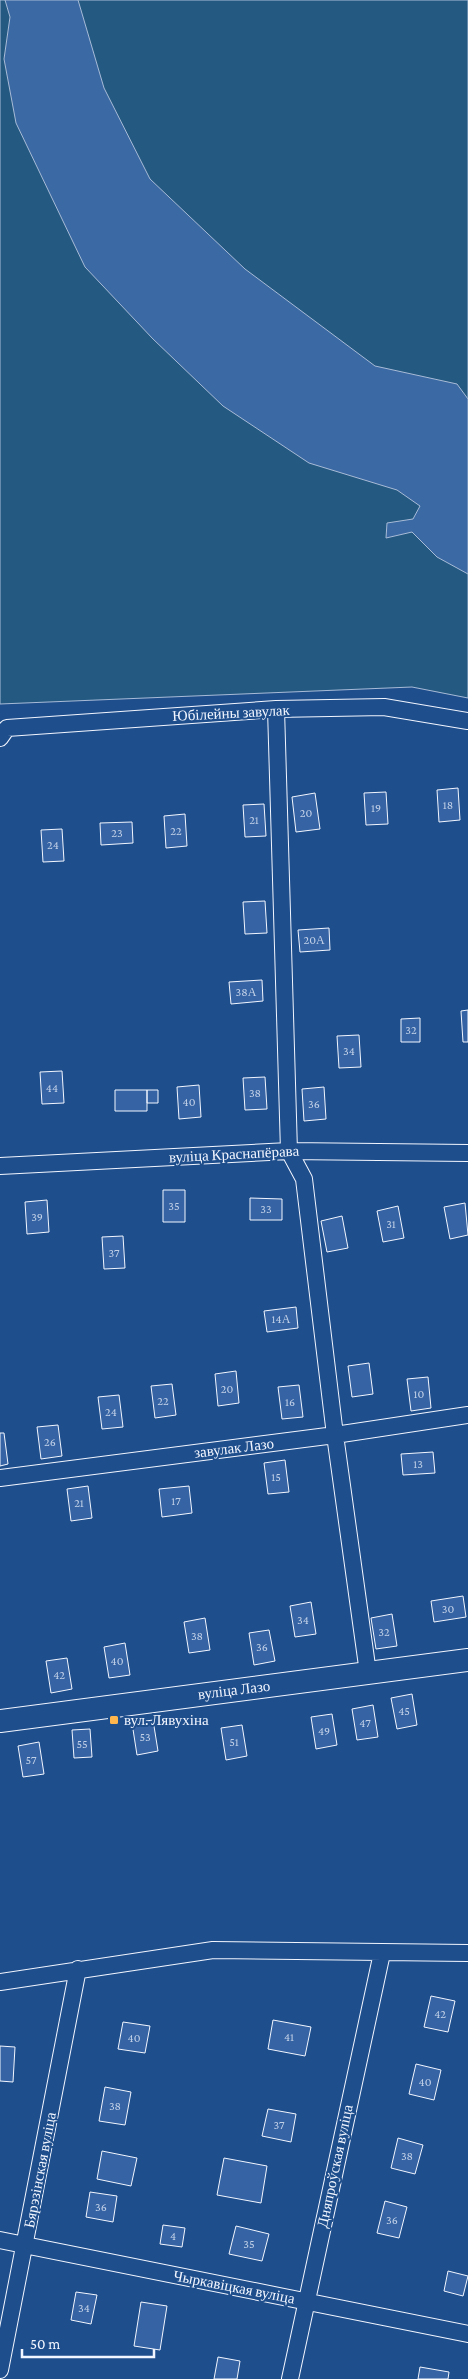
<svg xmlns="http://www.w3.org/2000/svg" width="468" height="2379" font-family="'Crimson Pro',serif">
<rect width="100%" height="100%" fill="#1f4e8c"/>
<path fill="#245a82" stroke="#a8bbd7" d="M0,0H468V698L412,687L0,704Z"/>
<path fill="#3b69a3" stroke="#a8bbd7" d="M5,0H78L104,88L150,179L245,269L375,366L457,384L468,399V574L437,557L412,532L386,538L387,523L413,519L420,506L397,490L309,463L223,406L153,339L85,267L16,123L4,59L10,17Z"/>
<path fill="#3563a3" stroke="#f2f6ff" d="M458,788L460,820L439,822L437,790Z
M386,792L388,824L366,825L364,793Z
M315,793L320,829L296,832L292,797Z
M264,804L266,836L245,837L243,805Z
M185,814L187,846L166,848L164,816Z
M132,822L133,843L101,845L100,823Z
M62,829L64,861L43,862L41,830Z
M265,901L267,933L245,934L243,902Z
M329,928L330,950L300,952L298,930Z
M262,980L263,1001L231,1004L229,982Z
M468,1010V1042H463L461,1011Z
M420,1018V1042H401V1019Z
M359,1035L361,1067L339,1068L337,1036Z
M62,1071L64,1103L42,1104L40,1072Z
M265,1077L267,1109L245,1110L243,1078Z
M199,1085L201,1117L179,1119L177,1087Z
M324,1087L326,1119L304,1121L302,1089Z
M115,1090H147V1111H115Z
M147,1090H158V1103H147Z
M163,1190H185V1222H163Z
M250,1198L282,1199V1220H250Z
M47,1200L49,1232L27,1234L25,1202Z
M465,1203L468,1235L450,1239L444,1207Z
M398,1206L404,1238L383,1242L377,1211Z
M342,1216L348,1248L327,1252L321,1221Z
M123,1236L125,1268L104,1269L102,1237Z
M296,1307L298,1328L267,1332L264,1311Z
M369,1363L373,1394L352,1397L348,1366Z
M236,1371L239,1403L218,1406L215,1374Z
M428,1377L431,1408L411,1411L407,1379Z
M172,1384L176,1415L155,1418L151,1386Z
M299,1385L303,1417L282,1419L278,1387Z
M119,1395L123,1427L102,1429L98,1397Z
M58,1425L62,1456L41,1459L37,1427Z
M0,1433H4L8,1464L0,1466Z
M433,1452L435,1473L403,1475L401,1454Z
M285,1460L289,1492L268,1494L264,1463Z
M88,1486L92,1518L71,1521L67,1489Z
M189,1486L192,1513L162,1517L159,1489Z
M463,1596L466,1617L434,1622L431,1601Z
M311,1602L316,1634L295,1637L290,1606Z
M392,1614L397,1646L376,1649L371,1618Z
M205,1618L210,1650L189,1653L184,1622Z
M269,1630L275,1661L254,1665L249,1633Z
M125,1643L130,1675L109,1678L104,1647Z
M67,1658L72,1689L51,1693L46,1661Z
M412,1694L417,1725L397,1729L391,1698Z
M373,1705L378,1737L357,1740L352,1709Z
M332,1714L337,1745L316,1749L311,1717Z
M153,1720L158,1751L137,1755L132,1723Z
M242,1725L247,1756L226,1760L221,1728Z
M90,1729L92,1757L74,1758L72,1730Z
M39,1742L44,1774L23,1777L18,1746Z
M431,1996L455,2001L448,2032L424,2027Z
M273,2020L311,2027L305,2056L268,2049Z
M123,2022L150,2026L145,2053L118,2049Z
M0,2046L15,2047L13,2082L0,2081Z
M416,2064L441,2070L434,2100L409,2094Z
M105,2087L131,2092L125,2125L99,2121Z
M268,2109L296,2114L291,2142L262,2136Z
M398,2138L423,2145L415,2174L391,2168Z
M102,2151L137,2158L131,2186L97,2179Z
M224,2158L267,2166L261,2203L217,2195Z
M90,2192L117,2196L113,2222L86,2217Z
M385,2201L407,2207L399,2238L377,2233Z
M163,2225L185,2228L182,2247L160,2244Z
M236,2226L269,2234L262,2261L229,2254Z
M448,2271L468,2276L463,2296L444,2291Z
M76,2292L97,2295L91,2324L71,2320Z
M141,2302L167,2306L160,2350L134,2346Z
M218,2357L240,2361L237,2379H214Z
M420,2367L449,2372L448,2379H418Z"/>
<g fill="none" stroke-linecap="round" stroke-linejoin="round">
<g stroke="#f2f6ff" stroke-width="18">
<path id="minor" d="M276,709L289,1151L304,1179L335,1435L368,1673
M0,738L7,728L276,709L384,707L468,721
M0,1166L289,1151L468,1153
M0,1478L335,1435L468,1415
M0,1982L213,1950L468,1953
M0,2240L468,2334
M0,2370L78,1969
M290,2379L382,1953"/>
</g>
<g stroke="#f2f6ff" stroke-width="24">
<path id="secondary" d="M0,1721L468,1660"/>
</g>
<use href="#minor" stroke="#1f4e8c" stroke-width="16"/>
<use href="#secondary" stroke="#1f4e8c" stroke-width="22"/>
</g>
<rect fill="#ffb74d" stroke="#1f4e8c" stroke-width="2" x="109" y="1715" width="10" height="10" rx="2.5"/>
<g text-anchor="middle" stroke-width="4" stroke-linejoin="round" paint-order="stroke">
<g font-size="12" fill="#c3d1e8">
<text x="448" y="809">18</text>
<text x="376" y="812">19</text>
<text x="306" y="817">20</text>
<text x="254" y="824">21</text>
<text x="176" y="835">22</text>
<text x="117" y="837">23</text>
<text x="53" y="849">24</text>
<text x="314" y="944">20А</text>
<text x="246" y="996">38А</text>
<text x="411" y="1034">32</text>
<text x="349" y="1055">34</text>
<text x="52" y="1092">44</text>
<text x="255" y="1097">38</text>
<text x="189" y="1106">40</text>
<text x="314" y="1108">36</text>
<text x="174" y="1210">35</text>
<text x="266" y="1213">33</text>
<text x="37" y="1221">39</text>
<text x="391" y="1228">31</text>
<text x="114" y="1257">37</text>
<text x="281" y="1323">14А</text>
<text x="227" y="1393">20</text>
<text x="419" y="1398">10</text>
<text x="163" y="1405">22</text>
<text x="290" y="1406">16</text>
<text x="111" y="1416">24</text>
<text x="50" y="1446">26</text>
<text x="418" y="1468">13</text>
<text x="276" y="1481">15</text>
<text x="176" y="1505">17</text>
<text x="79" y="1507">21</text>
<text x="448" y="1613">30</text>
<text x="303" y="1624">34</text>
<text x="384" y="1636">32</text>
<text x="197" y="1640">38</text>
<text x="262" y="1651">36</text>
<text x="117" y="1665">40</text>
<text x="59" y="1679">42</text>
<text x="404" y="1715">45</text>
<text x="365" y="1727">47</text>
<text x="324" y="1735">49</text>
<text x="145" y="1741">53</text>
<text x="234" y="1746">51</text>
<text x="82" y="1748">55</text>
<text x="31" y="1764">57</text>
<text x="440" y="2018">42</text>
<text x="289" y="2041">41</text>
<text x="134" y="2042">40</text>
<text x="425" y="2086">40</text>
<text x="115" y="2110">38</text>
<text x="279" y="2129">37</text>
<text x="407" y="2160">38</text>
<text x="101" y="2211">36</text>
<text x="392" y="2224">36</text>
<text x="173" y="2240">4</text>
<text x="249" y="2248">35</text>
<text x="84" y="2312">34</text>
</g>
<g font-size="15" fill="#f2f6ff" stroke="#1f4e8c">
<text transform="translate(231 713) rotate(-3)" y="5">Юбілейны завулак</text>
<text transform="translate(234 1154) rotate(-3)" y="5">вуліца Краснапёрава</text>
<text transform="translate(234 1448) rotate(-7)" y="5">завулак Лазо</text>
<text transform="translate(234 1690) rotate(-7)" y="5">вуліца Лазо</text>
<text transform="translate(335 2166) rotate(-78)" y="5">Дняпроўская вуліца</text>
<text transform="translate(40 2170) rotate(-79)" y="5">Бярэзінская вуліца</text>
<text transform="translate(234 2287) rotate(11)" y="5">Чыркавіцкая вуліца</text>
</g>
<g font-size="15" fill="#f2f6ff" stroke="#1f4e8c" text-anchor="start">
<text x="124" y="1725">вул. Лявухіна</text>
</g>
</g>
<path d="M22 2349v8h132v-8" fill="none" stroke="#f2f6ff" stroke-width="2.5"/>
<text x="30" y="2349" font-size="15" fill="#f2f6ff" stroke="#1f4e8c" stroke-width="4" paint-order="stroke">50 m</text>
</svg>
